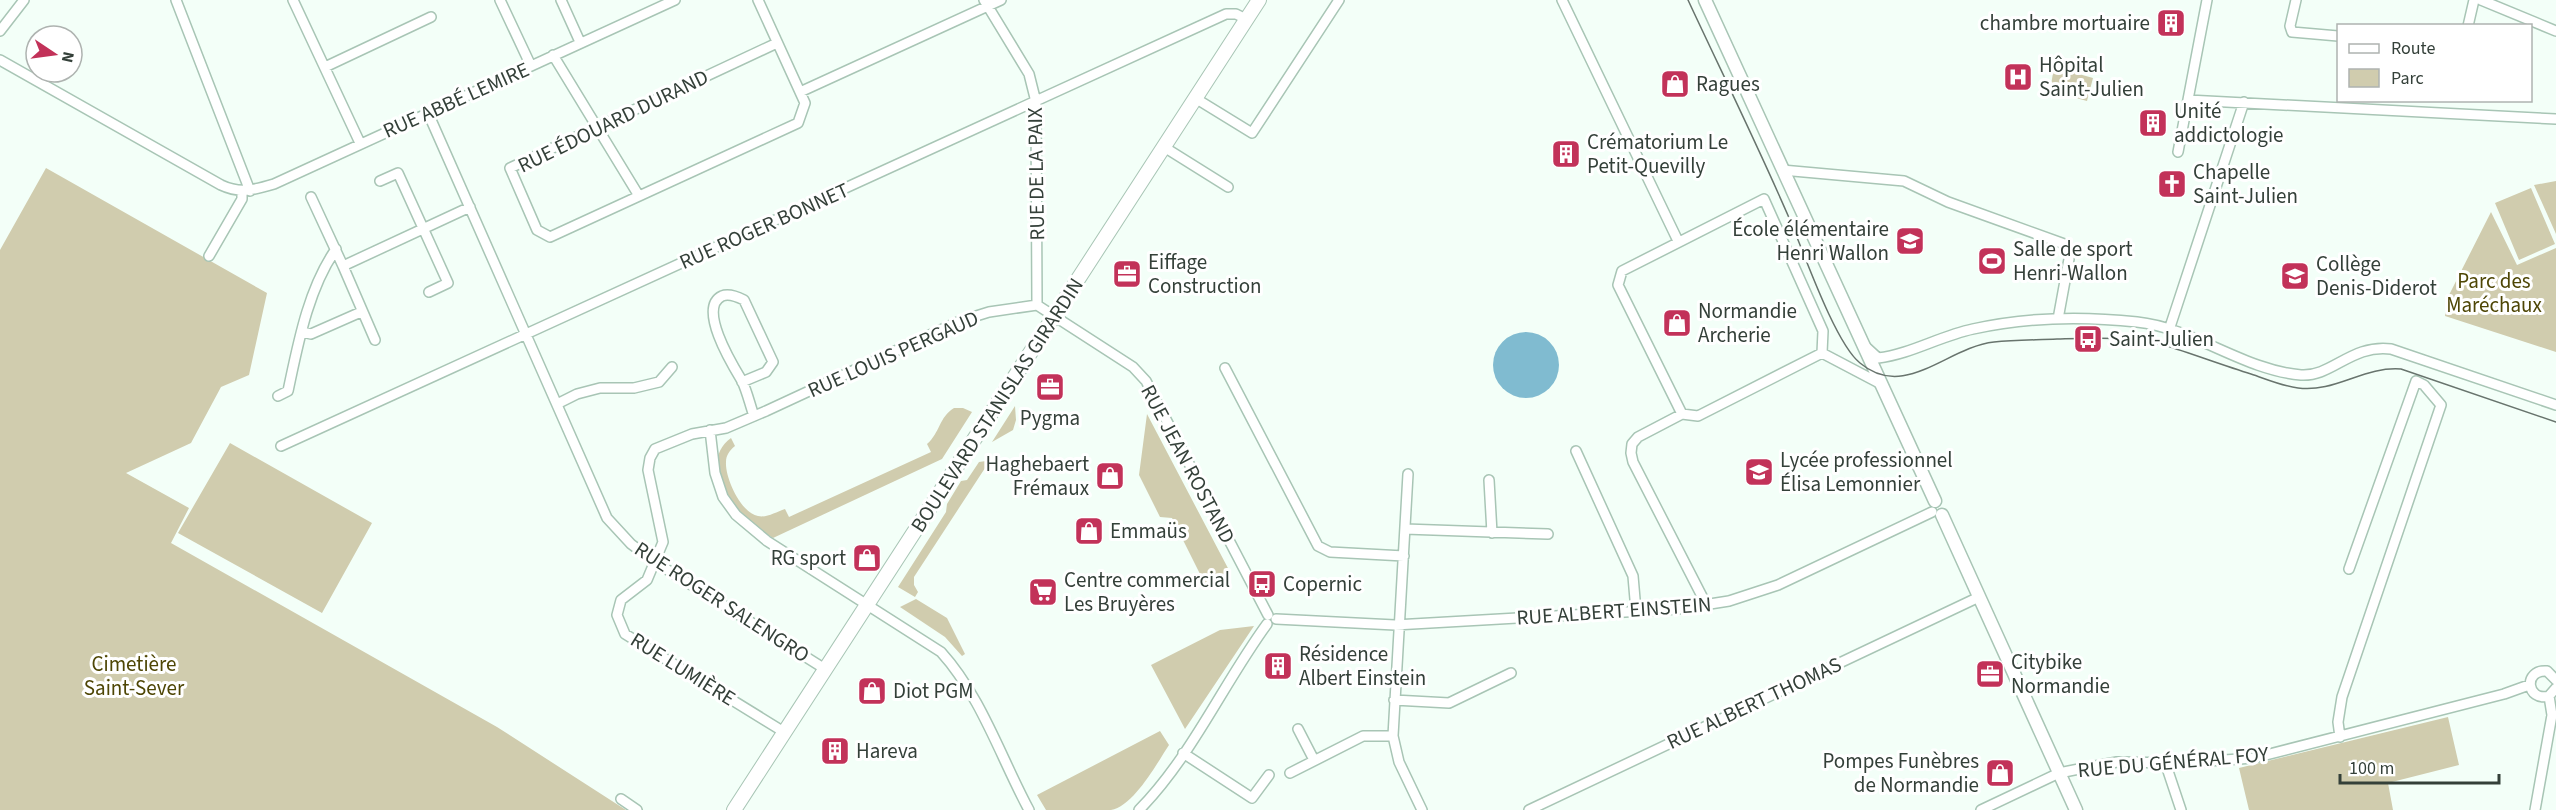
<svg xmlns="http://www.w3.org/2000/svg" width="2556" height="810" font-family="'Source Sans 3',sans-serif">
<rect width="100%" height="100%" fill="#f3fff8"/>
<path fill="#d0ccae" d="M2054,67L2093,78L2087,101L2050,91Z
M46,168L267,293L249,375L221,387L191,443L126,473L189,508L171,543L497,727L626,810H0V250Z
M2556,181V234L2534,185Z
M2531,188L2555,244L2519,260L2495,203Z
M2491,212L2517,265L2556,248V352L2445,316L2448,297Z
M1015,406L1016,420L1013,430L992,442Z
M954,408H963L972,412L942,459L773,538C767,534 759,530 753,526C729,507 699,461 731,438L735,446C730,450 726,455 726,462C725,478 741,513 758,516C767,518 776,512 785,509L789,517L931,452L927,444C940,433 939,417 954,408Z
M1147,414L1230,572L1205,584L1172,518L1160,517L1139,475Z
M230,443L372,523L322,613L178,533Z
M986,461L987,465L914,577V585L918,592L915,597L898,587L946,512L947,504L961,481L967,480L979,462Z
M916,599L947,618L965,654L962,656L945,637L900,607Z
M1254,626L1185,729L1151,665L1220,630Z
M2448,717L2459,765L2388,783L2393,810H2249L2239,768Z
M1160,731L1169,745C1157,763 1134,806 1111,810C1091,810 1066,810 1046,810L1037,795Z"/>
<path fill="#80bbd0" d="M1493 365a33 33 0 1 1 66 0a33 33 0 1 1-66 0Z"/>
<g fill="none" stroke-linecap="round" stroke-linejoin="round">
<g stroke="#a8c5b5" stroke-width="12">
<path id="minor" d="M176,0L250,191
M293,0L360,143
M500,0L531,66
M561,0L580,42
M758,0L805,103L798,123L550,237L537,230L510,168L777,43
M984,0L1029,74L1036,102L1037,305
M1562,0L1678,241
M2296,0L2290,26L2292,32L2338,36
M2481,0L2556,31
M2468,26L2474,0
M0,31L24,0
M553,55L639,196
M0,60L221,185C240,194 254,190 274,184L675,0
M325,67L431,17
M800,92L1001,0
M1195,98L1252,133L1339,0
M2188,100L2556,119
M428,113L607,518L631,544L655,562L825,669
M1164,147L1228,187
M2178,152L2207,0
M1782,170L1904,181L1948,202L2067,245L2069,259L2058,319
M380,181L398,173L448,283L429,292
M311,197L343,266
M209,256L242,199V191
M1037,305L1133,367L1146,381L1268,615
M2169,330L2244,102
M302,332L311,334L361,312
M375,340L343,266L470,207
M1866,347L1878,358C1911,354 1940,336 1973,329C2027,317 2082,316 2137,322C2194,328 2243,370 2301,375C2332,377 2351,344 2391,349L2556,405
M1822,353L1881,384
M1225,368L1318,546L1330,552L1404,556
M742,382L766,372L773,362L744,300C738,297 729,293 722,296C697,308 733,366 742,381C747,391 750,405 754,416
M278,396L288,391C298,344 308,289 336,249
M557,404L577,394L600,388H634L659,382L672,367
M1682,414L1618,285L1622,271L1764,199L1823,331L1822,353
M710,430L715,473L723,497L736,515L767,541L941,652C981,696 1001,758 1029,810
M281,446L1226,14H1236L1246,19
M1576,451L1633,576L1636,611
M1408,474L1393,736L1399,762L1422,810
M1489,480L1492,533
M1405,529L1548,534
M1707,606L1633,462L1631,453L1632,444L1638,437L1682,414L1698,416L1822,353
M1276,619L1395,625L1678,609L1729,601L1778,585L1932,512
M2556,680L2547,671C2523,669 2526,702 2549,696L2556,688
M1394,700L1449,703L1511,673
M1298,729L1314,760
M784,732L625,634L617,615L621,600L647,580L663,542L648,470L650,458L655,449L692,434L726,428L766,411L960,321L989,312L1037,305
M2340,737L2338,722L2342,697L2441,405L2424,385L2416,381L2349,569
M1183,753L1252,798L1269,775
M2165,762L2181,810
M1290,773L1363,736H1393
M621,799L637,810
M1139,810C1192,756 1223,684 1267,624
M1529,810L1979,597
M1981,810L2059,773L2079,769L2117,762L2179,763L2254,758L2504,694L2529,685
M2535,810L2552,715L2549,696"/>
</g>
<g stroke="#a8c5b5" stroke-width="15">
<path id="tertiary" d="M1705,0L1935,501
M1942,515L2076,810"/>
</g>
<g stroke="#a8c5b5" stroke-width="16">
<path id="secondary" d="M734,810L1259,0"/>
</g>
<use href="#minor" stroke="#fff" stroke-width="9"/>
<use href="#tertiary" stroke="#fff" stroke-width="12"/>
<use href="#secondary" stroke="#fff" stroke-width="14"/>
<path stroke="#68746d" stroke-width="1.5" d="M1688,0C1722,73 1758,146 1790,220C1804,253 1835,343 1860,363C1905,401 1947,347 1994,342C2015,340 2037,340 2057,339C2092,338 2130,336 2164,345C2193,354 2222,365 2251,374C2266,379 2282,386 2298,388C2335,393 2364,366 2401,369L2556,422"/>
</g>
<defs>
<g id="building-square" transform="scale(1.5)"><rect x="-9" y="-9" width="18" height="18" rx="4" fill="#c23259" stroke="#fff"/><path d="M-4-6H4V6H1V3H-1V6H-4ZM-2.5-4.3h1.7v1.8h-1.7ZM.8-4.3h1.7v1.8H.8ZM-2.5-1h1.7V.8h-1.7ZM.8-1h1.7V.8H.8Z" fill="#fff"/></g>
<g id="hospital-square" transform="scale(1.5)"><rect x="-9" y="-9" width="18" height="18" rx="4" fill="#c23259" stroke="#fff"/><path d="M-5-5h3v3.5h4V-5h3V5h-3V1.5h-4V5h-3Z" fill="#fff"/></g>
<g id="shop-square" transform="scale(1.5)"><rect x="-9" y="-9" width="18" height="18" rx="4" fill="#c23259" stroke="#fff"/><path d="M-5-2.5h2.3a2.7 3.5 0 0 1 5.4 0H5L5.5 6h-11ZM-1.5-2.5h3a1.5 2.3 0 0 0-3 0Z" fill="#fff"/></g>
<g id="church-square" transform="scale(1.5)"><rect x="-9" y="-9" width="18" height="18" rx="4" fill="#c23259" stroke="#fff"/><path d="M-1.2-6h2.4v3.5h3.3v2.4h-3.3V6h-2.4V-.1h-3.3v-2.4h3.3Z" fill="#fff"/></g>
<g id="school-square" transform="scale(1.5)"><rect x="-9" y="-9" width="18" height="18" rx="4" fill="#c23259" stroke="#fff"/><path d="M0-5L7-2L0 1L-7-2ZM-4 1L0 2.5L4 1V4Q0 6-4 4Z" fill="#fff"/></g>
<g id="stadium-square" transform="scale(1.5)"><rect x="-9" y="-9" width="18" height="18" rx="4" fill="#c23259" stroke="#fff"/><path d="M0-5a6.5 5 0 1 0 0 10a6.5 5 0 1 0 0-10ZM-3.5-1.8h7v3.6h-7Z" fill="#fff"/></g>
<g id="office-square" transform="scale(1.5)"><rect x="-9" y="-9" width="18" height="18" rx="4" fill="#c23259" stroke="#fff"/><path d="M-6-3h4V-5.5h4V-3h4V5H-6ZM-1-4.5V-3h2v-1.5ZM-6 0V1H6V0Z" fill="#fff"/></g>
<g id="bus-square" transform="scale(1.5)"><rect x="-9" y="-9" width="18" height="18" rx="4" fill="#c23259" stroke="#fff"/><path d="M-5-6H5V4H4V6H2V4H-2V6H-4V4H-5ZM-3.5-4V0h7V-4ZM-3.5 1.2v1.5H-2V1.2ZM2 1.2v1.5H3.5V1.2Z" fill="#fff"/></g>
<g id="supermarket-square" transform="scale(1.5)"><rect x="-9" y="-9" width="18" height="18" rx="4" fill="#c23259" stroke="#fff"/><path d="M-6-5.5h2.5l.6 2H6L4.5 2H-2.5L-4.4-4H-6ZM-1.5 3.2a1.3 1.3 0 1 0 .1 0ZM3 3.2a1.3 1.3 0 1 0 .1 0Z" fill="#fff"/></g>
</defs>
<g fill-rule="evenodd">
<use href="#building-square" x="2171" y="23"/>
<use href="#hospital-square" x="2018" y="77"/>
<use href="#shop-square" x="1675" y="84"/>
<use href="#building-square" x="2153" y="123"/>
<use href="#building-square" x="1566" y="154"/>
<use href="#church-square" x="2172" y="184"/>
<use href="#school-square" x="1910" y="241"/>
<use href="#stadium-square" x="1992" y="261"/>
<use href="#office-square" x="1127" y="274"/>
<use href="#school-square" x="2295" y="276"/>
<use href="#shop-square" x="1677" y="323"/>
<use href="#bus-square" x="2088" y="339"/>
<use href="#office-square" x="1050" y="387"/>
<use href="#school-square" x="1759" y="472"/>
<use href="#shop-square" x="1110" y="476"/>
<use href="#shop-square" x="1089" y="531"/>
<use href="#shop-square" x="867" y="558"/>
<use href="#bus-square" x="1262" y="584"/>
<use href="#supermarket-square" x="1043" y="592"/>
<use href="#building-square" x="1278" y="666"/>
<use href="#office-square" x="1990" y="674"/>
<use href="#shop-square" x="872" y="691"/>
<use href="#building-square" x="835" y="751"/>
<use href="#shop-square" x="2000" y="773"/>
</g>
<g text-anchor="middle" stroke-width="6" stroke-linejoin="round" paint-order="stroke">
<g font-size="21" fill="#344039" stroke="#fff" text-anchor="start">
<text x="2150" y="30" text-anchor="end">chambre mortuaire</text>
<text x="2039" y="72">Hôpital<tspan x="2039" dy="24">Saint-Julien</tspan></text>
<text x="1696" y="91">Ragues</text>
<text x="2174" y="118">Unité<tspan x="2174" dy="24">addictologie</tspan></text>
<text x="1587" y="149">Crématorium Le<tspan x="1587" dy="24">Petit-Quevilly</tspan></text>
<text x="2193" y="179">Chapelle<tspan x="2193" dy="24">Saint-Julien</tspan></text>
<text x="1889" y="236" text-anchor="end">École élémentaire<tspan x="1889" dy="24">Henri Wallon</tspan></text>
<text x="2013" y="256">Salle de sport<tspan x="2013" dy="24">Henri-Wallon</tspan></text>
<text x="1148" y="269">Eiffage<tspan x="1148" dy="24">Construction</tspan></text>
<text x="2316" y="271">Collège<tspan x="2316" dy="24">Denis-Diderot</tspan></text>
<text x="1698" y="318">Normandie<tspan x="1698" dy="24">Archerie</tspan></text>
<text x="2109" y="346">Saint-Julien</text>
<text x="1050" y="425" text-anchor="middle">Pygma</text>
<text x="1780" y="467">Lycée professionnel<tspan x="1780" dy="24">Élisa Lemonnier</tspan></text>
<text x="1089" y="471" text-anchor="end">Haghebaert<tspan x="1089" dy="24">Frémaux</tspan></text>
<text x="1110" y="538">Emmaüs</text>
<text x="846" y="565" text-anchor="end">RG sport</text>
<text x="1064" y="587">Centre commercial<tspan x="1064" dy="24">Les Bruyères</tspan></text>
<text x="1283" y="591">Copernic</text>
<text x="1299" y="661">Résidence<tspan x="1299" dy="24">Albert Einstein</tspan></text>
<text x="2011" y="669">Citybike<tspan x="2011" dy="24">Normandie</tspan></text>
<text x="893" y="698">Diot PGM</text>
<text x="856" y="758">Hareva</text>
<text x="1979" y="768" text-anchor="end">Pompes Funèbres<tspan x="1979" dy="24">de Normandie</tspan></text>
</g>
<g font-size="21" fill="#344039" stroke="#fff">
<text transform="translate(456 100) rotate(-24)" y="7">RUE ABBÉ LEMIRE</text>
<text transform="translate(613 121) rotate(-26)" y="7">RUE ÉDOUARD DURAND</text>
<text transform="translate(1036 174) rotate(-91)" y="7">RUE DE LA PAIX</text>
<text transform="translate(764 226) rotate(-24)" y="7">RUE ROGER BONNET</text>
<text transform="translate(893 354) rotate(-24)" y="7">RUE LOUIS PERGAUD</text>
<text transform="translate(997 405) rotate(-57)" y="7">BOULEVARD STANISLAS GIRARDIN</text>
<text transform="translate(1188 464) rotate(62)" y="7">RUE JEAN ROSTAND</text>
<text transform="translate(722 602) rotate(33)" y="7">RUE ROGER SALENGRO</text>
<text transform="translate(1614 611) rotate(-4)" y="7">RUE ALBERT EINSTEIN</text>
<text transform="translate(683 669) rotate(32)" y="7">RUE LUMIÈRE</text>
<text transform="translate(1754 703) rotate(-25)" y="7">RUE ALBERT THOMAS</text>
<text transform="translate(2173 762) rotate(-5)" y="7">RUE DU GÉNÉRAL FOY</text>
</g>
<g font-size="21" fill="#4e4605" stroke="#fff">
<text x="2494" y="288">Parc des<tspan x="2494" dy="24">Maréchaux</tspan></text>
<text x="134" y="671">Cimetière<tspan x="134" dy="24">Saint-Sever</tspan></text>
</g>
</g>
<rect x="2337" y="24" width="195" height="78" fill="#ffffff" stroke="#aeb3b0" stroke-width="1.5"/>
<rect x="2349" y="44" width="30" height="9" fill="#ffffff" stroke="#aeb3b0" stroke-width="1.5"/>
<text x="2391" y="54" font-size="18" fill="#344039">Route</text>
<rect x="2349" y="69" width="30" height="18" fill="#d0ccae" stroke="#aeb3b0" stroke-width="1.5"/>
<text x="2391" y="84" font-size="18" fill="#344039">Parc</text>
<g transform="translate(54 54) rotate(103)"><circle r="28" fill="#ffffff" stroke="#aeb3b0" stroke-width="1.5"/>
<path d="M0-4.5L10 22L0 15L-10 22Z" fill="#c23259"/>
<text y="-9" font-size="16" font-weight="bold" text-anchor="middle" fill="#344039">N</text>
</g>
<path d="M2340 774v9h159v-9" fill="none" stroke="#344039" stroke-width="3"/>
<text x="2349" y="774" font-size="18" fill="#344039" stroke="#ffffff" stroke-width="4.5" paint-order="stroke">100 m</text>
</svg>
